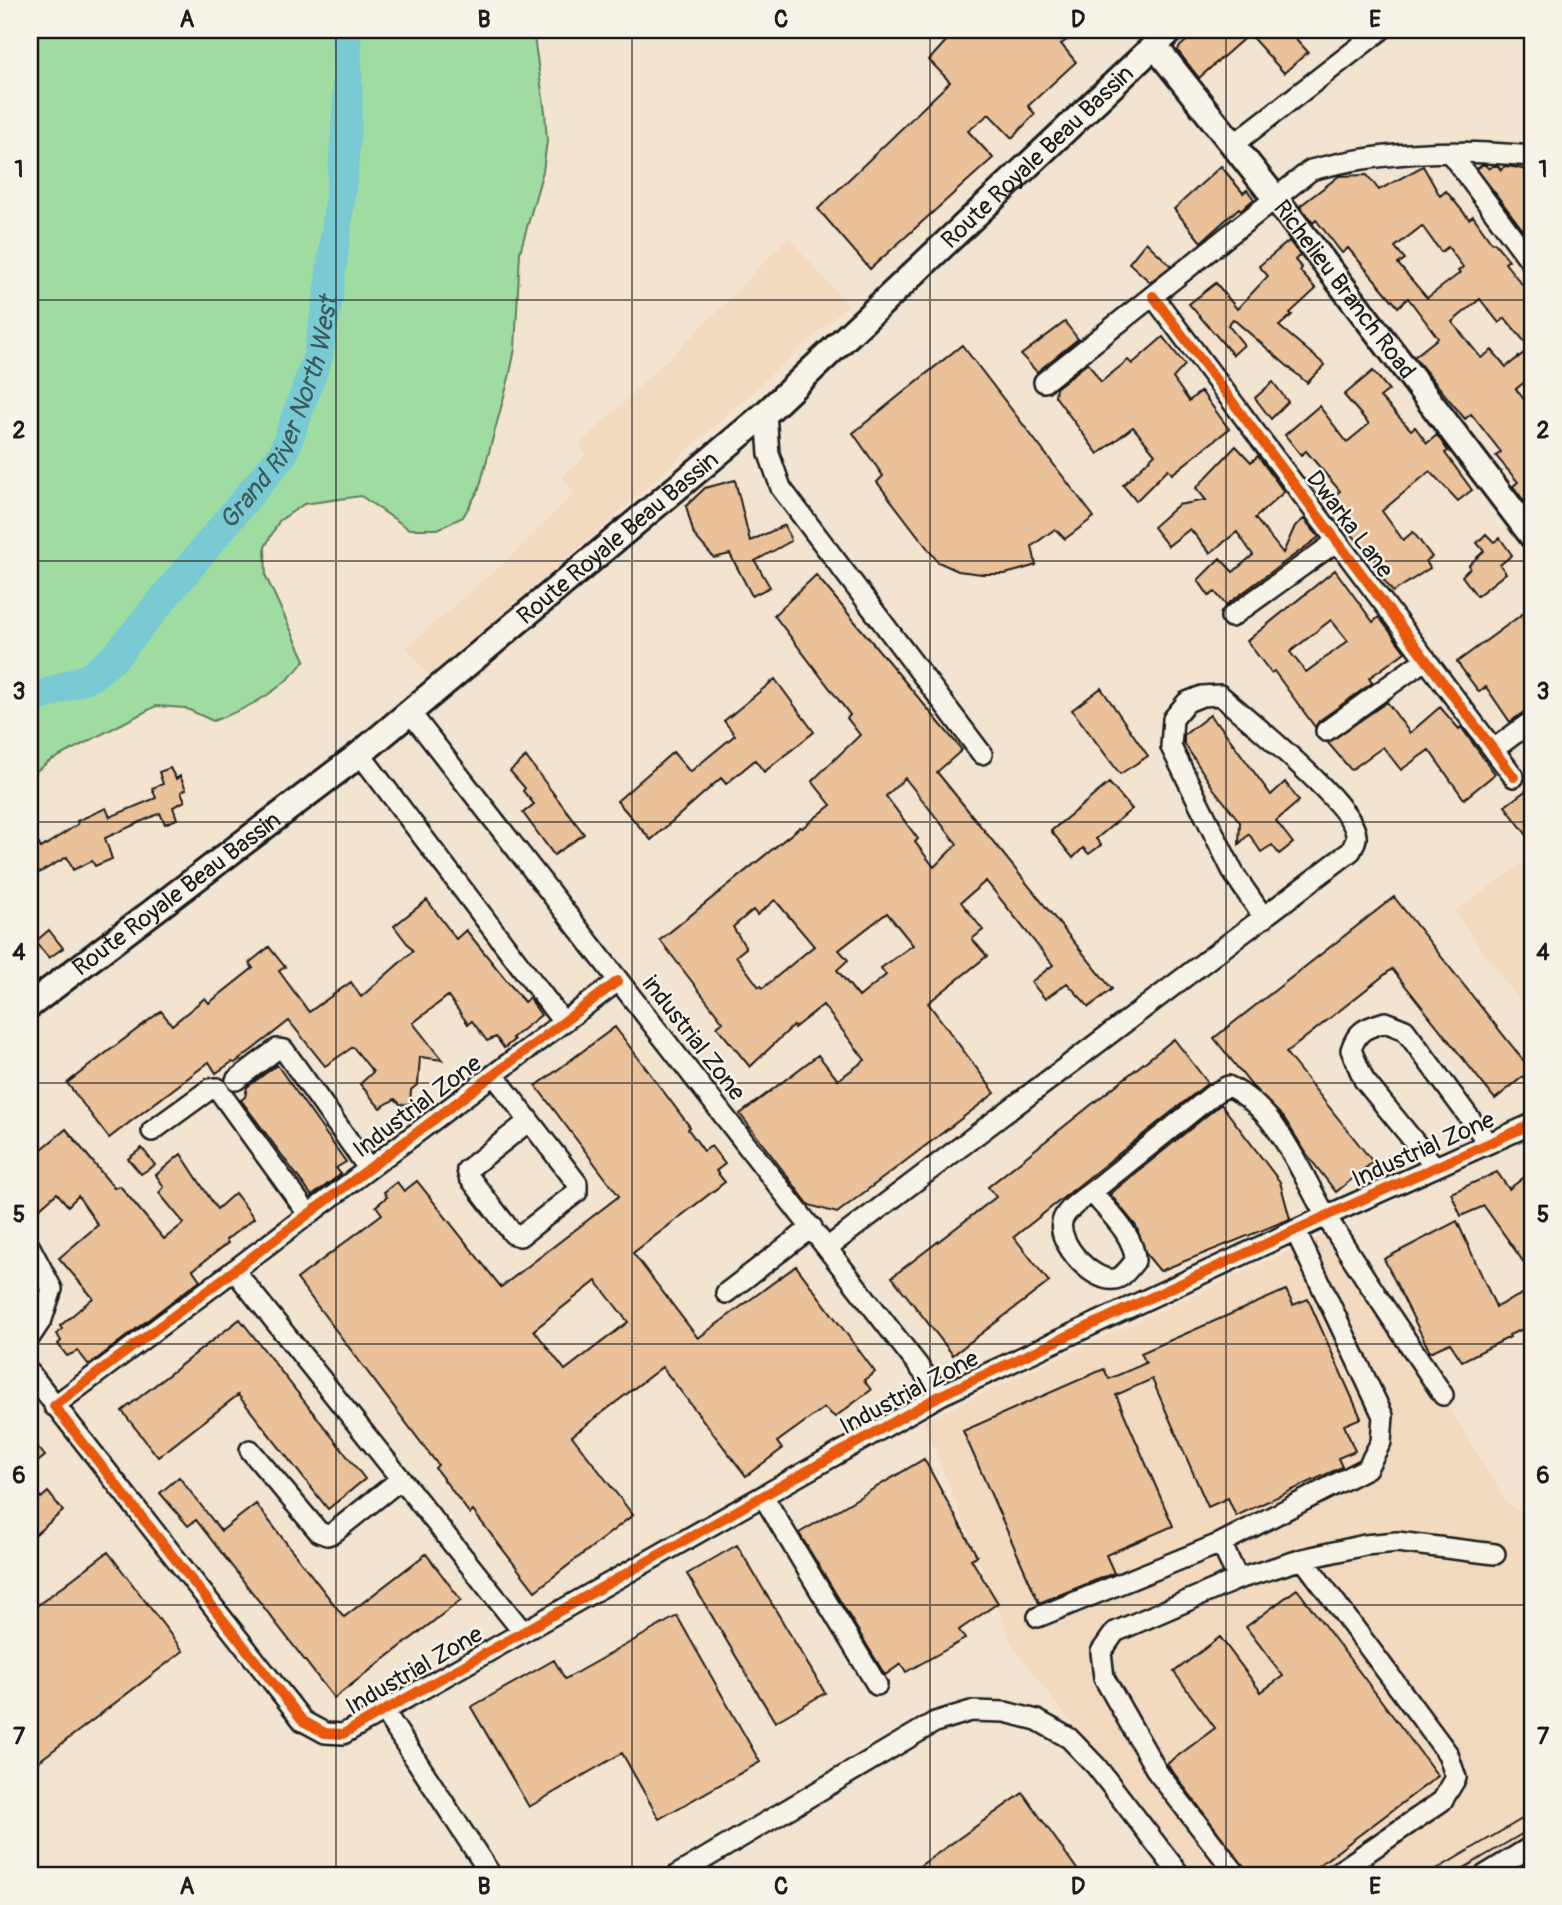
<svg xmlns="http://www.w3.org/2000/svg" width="1562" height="1905" font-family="Pangolin,sans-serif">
<rect width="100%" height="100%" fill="#f3e4d1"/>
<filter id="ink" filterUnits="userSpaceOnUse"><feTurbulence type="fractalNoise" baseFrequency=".0143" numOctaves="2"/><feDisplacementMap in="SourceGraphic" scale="14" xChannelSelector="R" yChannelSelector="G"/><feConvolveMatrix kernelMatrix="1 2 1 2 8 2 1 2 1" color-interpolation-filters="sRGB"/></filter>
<g filter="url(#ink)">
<path fill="#f1dac0" d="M788,237L848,305L592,537L429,676L406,648L513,554L575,492L562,478L586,455L580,444L720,309Z
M1532,857V1018L1454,912Z
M1339,1228L1508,1504L1520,1511L1532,1528V1875H1188L1014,1648L923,1421Z"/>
<path fill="#a0dca2" stroke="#5e7c5f" stroke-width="2" d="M30,30H533L545,112L547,141L543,171L520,252L515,349L509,378L479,489L463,517L438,529H409L361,496L304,504L279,521L265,547L266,577L305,660C282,691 249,708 213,721L185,708L156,706L48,762L30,776Z"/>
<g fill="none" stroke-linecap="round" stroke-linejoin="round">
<path stroke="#79cad3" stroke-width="30" id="s1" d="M30,700L90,677L114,658L283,454L318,356L328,299L343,172L348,102L346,30"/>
</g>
<path fill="#ebc19a" stroke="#1c1c1c" stroke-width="2" fill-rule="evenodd" d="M956,30H1082L1061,44L1076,62L1028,106L1035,114L1012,138L989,114L968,131L993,158L870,269L818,209L950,82L929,60Z
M1200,30H1288L1308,52L1284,73L1249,34L1199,78L1178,51L1179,47Z
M1482,165H1485L1489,169L1493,166H1498L1501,170L1505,166L1513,167L1527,170L1532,174V242L1477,169Z
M1221,166L1243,193L1247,190L1254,199L1241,210L1239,208L1201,242L1174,209Z
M1423,166L1440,196L1446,191L1469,219L1473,216L1492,243L1494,242L1509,260L1505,263L1532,297V376L1516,389L1532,410V512L1513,486L1518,482L1496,456L1501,452L1471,414L1465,419L1414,357L1438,338L1408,298L1398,307L1348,248L1342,253L1316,220L1313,223L1300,206L1339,176L1367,175L1379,190ZM1422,226L1441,252L1448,247L1463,267L1458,271L1460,273L1427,298L1398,264L1405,259L1395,247ZM1480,299L1499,323L1505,318L1530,348L1506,367L1492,350L1481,358L1452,322Z
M1289,241L1300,255L1295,260L1302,268L1300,271L1316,289L1290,313L1292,315L1279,326L1325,365L1307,383L1233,319L1228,325L1244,345L1233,355L1189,304L1216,283L1237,309L1268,276L1259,266Z
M1146,242L1171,266L1150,282L1129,263Z
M1065,322L1078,339L1037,372L1021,355Z
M1163,337L1185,365L1173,378L1189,401L1201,391L1229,429L1172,474L1168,469L1136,501L1123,485L1155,454L1133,427L1098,454L1055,396L1056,388L1088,363L1101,382L1128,360L1132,364Z
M962,345L1094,517L1065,539L1055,529L1032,546L1036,565L1020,570L1005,574H982L958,571L938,562L877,482L883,476L853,433Z
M1373,371L1389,390L1380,397L1411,430L1415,427L1427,443L1437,435L1448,451L1445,453L1472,490L1458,501L1430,471L1382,511L1403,540L1413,532L1432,557L1426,561L1430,568L1393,592L1376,569L1380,566L1347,529L1353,523L1333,496L1340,491L1306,451L1301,455L1285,435L1319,406L1347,442L1369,424L1344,395Z
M1273,382L1288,402L1271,419L1255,398Z
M1236,446L1251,462L1258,456L1284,492L1255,518L1283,553L1295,526L1304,519L1319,537L1226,605L1215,592L1209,596L1198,580L1220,558L1233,572L1253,555L1237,532L1210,553L1190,529L1168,546L1153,527L1178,505L1206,500L1196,488Z
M735,480L750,541L785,525L791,541L755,561L770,587L752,596L730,554L714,558L694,535L686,506L705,488Z
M1486,534L1494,542L1500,538L1512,555L1500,565L1506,573L1477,596L1462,576L1470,568L1469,565L1484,551L1477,543Z
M1335,570L1373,622L1379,617L1405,652L1369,678L1372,683L1319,721L1315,727L1274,671L1271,673L1247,641ZM1331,620L1348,641L1306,672L1290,652Z
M816,575L962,750L937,772L1112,989L1089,1007L1067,983L1045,999L1031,982L1053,965L986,881L961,902L983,930L972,939L987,956L928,1003L995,1093L837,1213L809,1205L740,1114L818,1055L838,1080L865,1060L823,1005L794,1028L793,1026L750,1067L717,1027L723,1022L660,940L800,827L802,828L831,805L812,781L860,735L847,718L850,715L774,615ZM905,778L957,844L934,867L915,842L918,839L886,796ZM775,900L814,946L763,988L761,986L759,987L736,956L746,948L733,927L753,910L757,915ZM887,913L913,945L881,968L886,975L859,997L837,970L848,960L839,950Z
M1532,607V706L1510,722L1486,687L1479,692L1457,662Z
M775,679L814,732L764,772L755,760L726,784L721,778L651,840L617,801L673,752L690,772L735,735L724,721Z
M1101,688L1148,756L1120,774L1072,710Z
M1387,702L1410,733L1440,707L1459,729L1461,727L1495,774L1464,799L1429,750L1401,770L1383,747L1351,770L1328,743Z
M1210,715L1216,724L1218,723L1271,795L1285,782L1299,801L1276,821L1293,843L1279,854L1272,845L1261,852L1249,834L1239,844L1240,822L1213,788L1184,743V735Z
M526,757L584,834L554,855L523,813L534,804L523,791L525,788L510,771Z
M170,768L176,779L180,776L186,789L181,792L185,801L173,807L177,819L165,824L160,813L105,838L112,859L95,866L92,861L73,870L67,857L30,878V828L41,848L78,824L77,821L106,808L110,817L156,798L152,788L163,784L159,772Z
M1109,783L1132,809L1096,839L1101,845L1089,854L1083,848L1073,858L1051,831Z
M1532,786V842L1505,806Z
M1394,897L1531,1070L1495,1099L1392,969L1286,1053L1373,1162L1336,1192L1308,1156L1284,1118L1252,1086L1214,1038Z
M427,900L456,939L466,930L524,1002L529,998L541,1015L512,1038L514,1040L504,1048L496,1037L487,1041L472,1021L468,1024L448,996L413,1023L442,1060L420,1057L418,1084L411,1090L410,1105L400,1104L395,1099L380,1108L360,1084L373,1072L353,1047L325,1066L289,1021L235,1063L232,1062L216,1073L209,1062L109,1138L67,1083L161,1011L172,1025L205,998L209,1003L253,968L249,963L269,947L285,967L279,971L309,1012L351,982L361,997L413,951L394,926Z
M49,930L63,948L49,958L35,942Z
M615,1027L690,1127L688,1129L704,1151L711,1146L725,1164L716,1171L725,1182L633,1253L698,1338L796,1266L875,1372L864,1380L871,1390L835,1417L824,1408L777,1442L782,1449L746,1476L662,1367L572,1436L633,1515L535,1591L473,1511L470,1514L435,1468L438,1465L297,1279L382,1214L376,1206L387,1197L384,1192L397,1182L404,1191L417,1181L501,1287L619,1196L536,1086ZM596,1281L628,1322L565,1370L534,1330Z
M1174,1039L1208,1083L1014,1237L1049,1282L953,1355L892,1277L996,1197L988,1187Z
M277,1065L346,1162L336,1168L341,1174L312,1196L241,1100L245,1097L247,1087Z
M1221,1104L1280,1182L1290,1219L1160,1271L1146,1254L1136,1226L1110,1194Z
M66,1129L114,1188L120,1186L164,1239L184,1223L159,1193L164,1187L156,1175L181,1154L217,1209L235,1193L254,1218L226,1240L228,1243L193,1270L200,1280L89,1365L78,1351L67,1356L58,1344L61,1341L57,1334L62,1329L60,1326L93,1298L59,1258L98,1225L78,1196L68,1206L57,1193L39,1209L30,1196V1159Z
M142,1148L155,1165L141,1174L128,1159Z
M1532,1171V1274L1484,1206L1461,1216L1451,1193L1497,1172L1509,1189Z
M1457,1221L1496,1307L1532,1289V1325L1509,1335L1510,1337L1462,1361L1450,1343L1430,1352L1384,1259Z
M1286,1290L1293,1305L1308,1299L1361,1418L1344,1425L1355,1451L1338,1458L1342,1467L1236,1516L1228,1498L1208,1507L1152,1379L1116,1395L1173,1526L1106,1555L1114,1573L1039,1603L963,1431L1104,1369L1109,1379L1146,1363L1141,1353Z
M240,1319L365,1479L328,1509L238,1395L158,1457L122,1411Z
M30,1437L45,1456L30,1468Z
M924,1459L977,1556L971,1559L998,1603L959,1630L965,1639L906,1672L901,1664L885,1675L799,1533Z
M179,1477L221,1531L256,1504L344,1617L426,1554L461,1600L334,1698L196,1520L188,1526L160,1493Z
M30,1485L41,1498L48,1492L63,1511L30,1539Z
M737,1545L825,1693L775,1722L687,1574Z
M108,1552L183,1651L30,1768V1611Z
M1297,1589L1438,1776L1306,1875H1250L1167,1764L1215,1728L1174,1672L1220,1637L1261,1692L1283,1676L1246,1627Z
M677,1616L760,1762L659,1819L622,1753L529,1807L471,1707L554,1660L565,1679Z
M1023,1793L1081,1875H907Z"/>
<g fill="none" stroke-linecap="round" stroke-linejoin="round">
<g stroke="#1c1c1c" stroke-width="24">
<path id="minor" d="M1233,145L1381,30
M1451,154L1532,263
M1153,296L1514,777
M1044,382L1311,170C1381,151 1460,149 1532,156
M766,413L769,454L781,488L982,754
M1231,617L1337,541
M409,711L941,1395
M1326,731L1426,659
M1494,749L1532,721
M360,754L563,1022
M494,1075L577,1183V1192L520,1236L513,1234L469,1177L467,1170L529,1121
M236,1080L277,1049L284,1050L368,1168
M152,1131L210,1089L217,1088L308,1214
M1435,1167L1364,1080L1351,1050C1357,1030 1366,1028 1385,1022L1405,1030L1488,1143
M1092,1192C1108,1212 1135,1235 1135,1261C1131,1266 1125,1274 1120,1277C1098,1290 1053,1241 1063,1219C1068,1207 1088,1195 1098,1187C1137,1156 1176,1124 1215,1093L1228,1086C1279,1110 1299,1171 1326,1216C1363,1277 1404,1336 1443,1395
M30,1247L52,1289L42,1319L30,1337
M827,1248L1351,851C1353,846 1357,840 1356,836C1356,806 1246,718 1220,695L1202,696L1187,702L1173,719L1171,747L1234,874L1264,918
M234,1270L523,1632
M726,1293L812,1227
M30,1373L303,1721L325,1733L343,1734L941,1395L1326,1216L1532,1124
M54,1406L618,981
M250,1450L319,1532L327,1535L333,1533L401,1479
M763,1496L877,1685
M1221,1543L1238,1579
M1303,1559L1448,1754L1456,1778L1442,1801L1334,1875
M1038,1617L1221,1543L1367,1468L1381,1442L1383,1416L1295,1230
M384,1711L491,1875
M677,1875L935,1722L971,1711L1005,1712L1037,1720L1069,1738L1096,1766L1180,1875
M1237,1875L1158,1773L1104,1678L1101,1652L1115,1632L1238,1579L1303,1559L1365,1545L1397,1542L1495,1554
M1485,1875L1532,1846"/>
</g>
<g stroke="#1c1c1c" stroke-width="30">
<g id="major">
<path id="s2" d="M1154,45L1276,199L1532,536"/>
<path id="s3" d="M30,1005L360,754L766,413L1171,30"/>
</g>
</g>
<use href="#minor" stroke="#f7f3e8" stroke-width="19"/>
<use href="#major" stroke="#f7f3e8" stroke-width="24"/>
<path stroke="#1c1c1c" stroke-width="2" d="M1427,1875L1532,1813
M1452,1875L1532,1828"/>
<g stroke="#f7f3e8" stroke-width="15">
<path id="cycleway" d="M1153,296L1514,777
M618,981L54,1406L303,1721L325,1733L343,1734L941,1395L1326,1216L1532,1124"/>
</g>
<use href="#cycleway" stroke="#e8590c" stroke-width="10"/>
</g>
</g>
<path fill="none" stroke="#1c1c1c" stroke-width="2" stroke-opacity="0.55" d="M336,30V1875M632,30V1875M930,30V1875M1226,30V1875M30,300H1532M30,561H1532M30,822H1532M30,1083H1532M30,1344H1532M30,1605H1532"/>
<g text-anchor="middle" stroke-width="5" stroke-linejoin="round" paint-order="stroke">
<g font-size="24" fill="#1c1c1c" stroke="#f7f3e8">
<text dy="8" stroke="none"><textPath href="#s3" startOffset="1318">Route Royale Beau Bassin</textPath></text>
<text dy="8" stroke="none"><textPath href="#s2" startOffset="310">Richelieu Branch Road</textPath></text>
<text transform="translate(1350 524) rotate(53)" y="8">Dwarka Lane</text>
<text dy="8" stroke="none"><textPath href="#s3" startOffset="751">Route Royale Beau Bassin</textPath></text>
<text dy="8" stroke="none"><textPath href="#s3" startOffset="184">Route Royale Beau Bassin</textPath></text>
<text transform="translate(694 1038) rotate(52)" y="8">industrial Zone</text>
<text transform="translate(417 1106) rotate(-37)" y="8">Industrial Zone</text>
<text transform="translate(1423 1149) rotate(-24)" y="8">Industrial Zone</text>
<text transform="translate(909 1392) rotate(-28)" y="8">Industrial Zone</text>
<text transform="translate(414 1670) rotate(-30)" y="8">Industrial Zone</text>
</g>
<g font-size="26" font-style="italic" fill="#3d595c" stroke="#f7f3e8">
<text dy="9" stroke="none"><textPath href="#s1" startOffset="396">Grand River North West</textPath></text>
</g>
</g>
<rect width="1562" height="1905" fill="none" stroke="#f7f3e8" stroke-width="77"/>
<rect x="38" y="38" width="1486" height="1829" fill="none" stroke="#1c1c1c" stroke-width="2.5"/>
<g font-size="23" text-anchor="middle" font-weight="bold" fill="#1c1c1c">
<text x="187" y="27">A</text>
<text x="484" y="27">B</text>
<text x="781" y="27">C</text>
<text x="1078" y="27">D</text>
<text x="1375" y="27">E</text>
<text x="19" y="177">1</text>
<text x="1543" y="177">1</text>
<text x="19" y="438">2</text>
<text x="1543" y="438">2</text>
<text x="19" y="699">3</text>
<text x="1543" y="699">3</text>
<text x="19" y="960">4</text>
<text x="1543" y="960">4</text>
<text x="19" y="1222">5</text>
<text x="1543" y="1222">5</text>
<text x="19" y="1483">6</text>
<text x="1543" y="1483">6</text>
<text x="19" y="1744">7</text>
<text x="1543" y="1744">7</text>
<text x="187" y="1894">A</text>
<text x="484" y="1894">B</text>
<text x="781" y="1894">C</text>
<text x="1078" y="1894">D</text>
<text x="1375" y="1894">E</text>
</g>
</svg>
